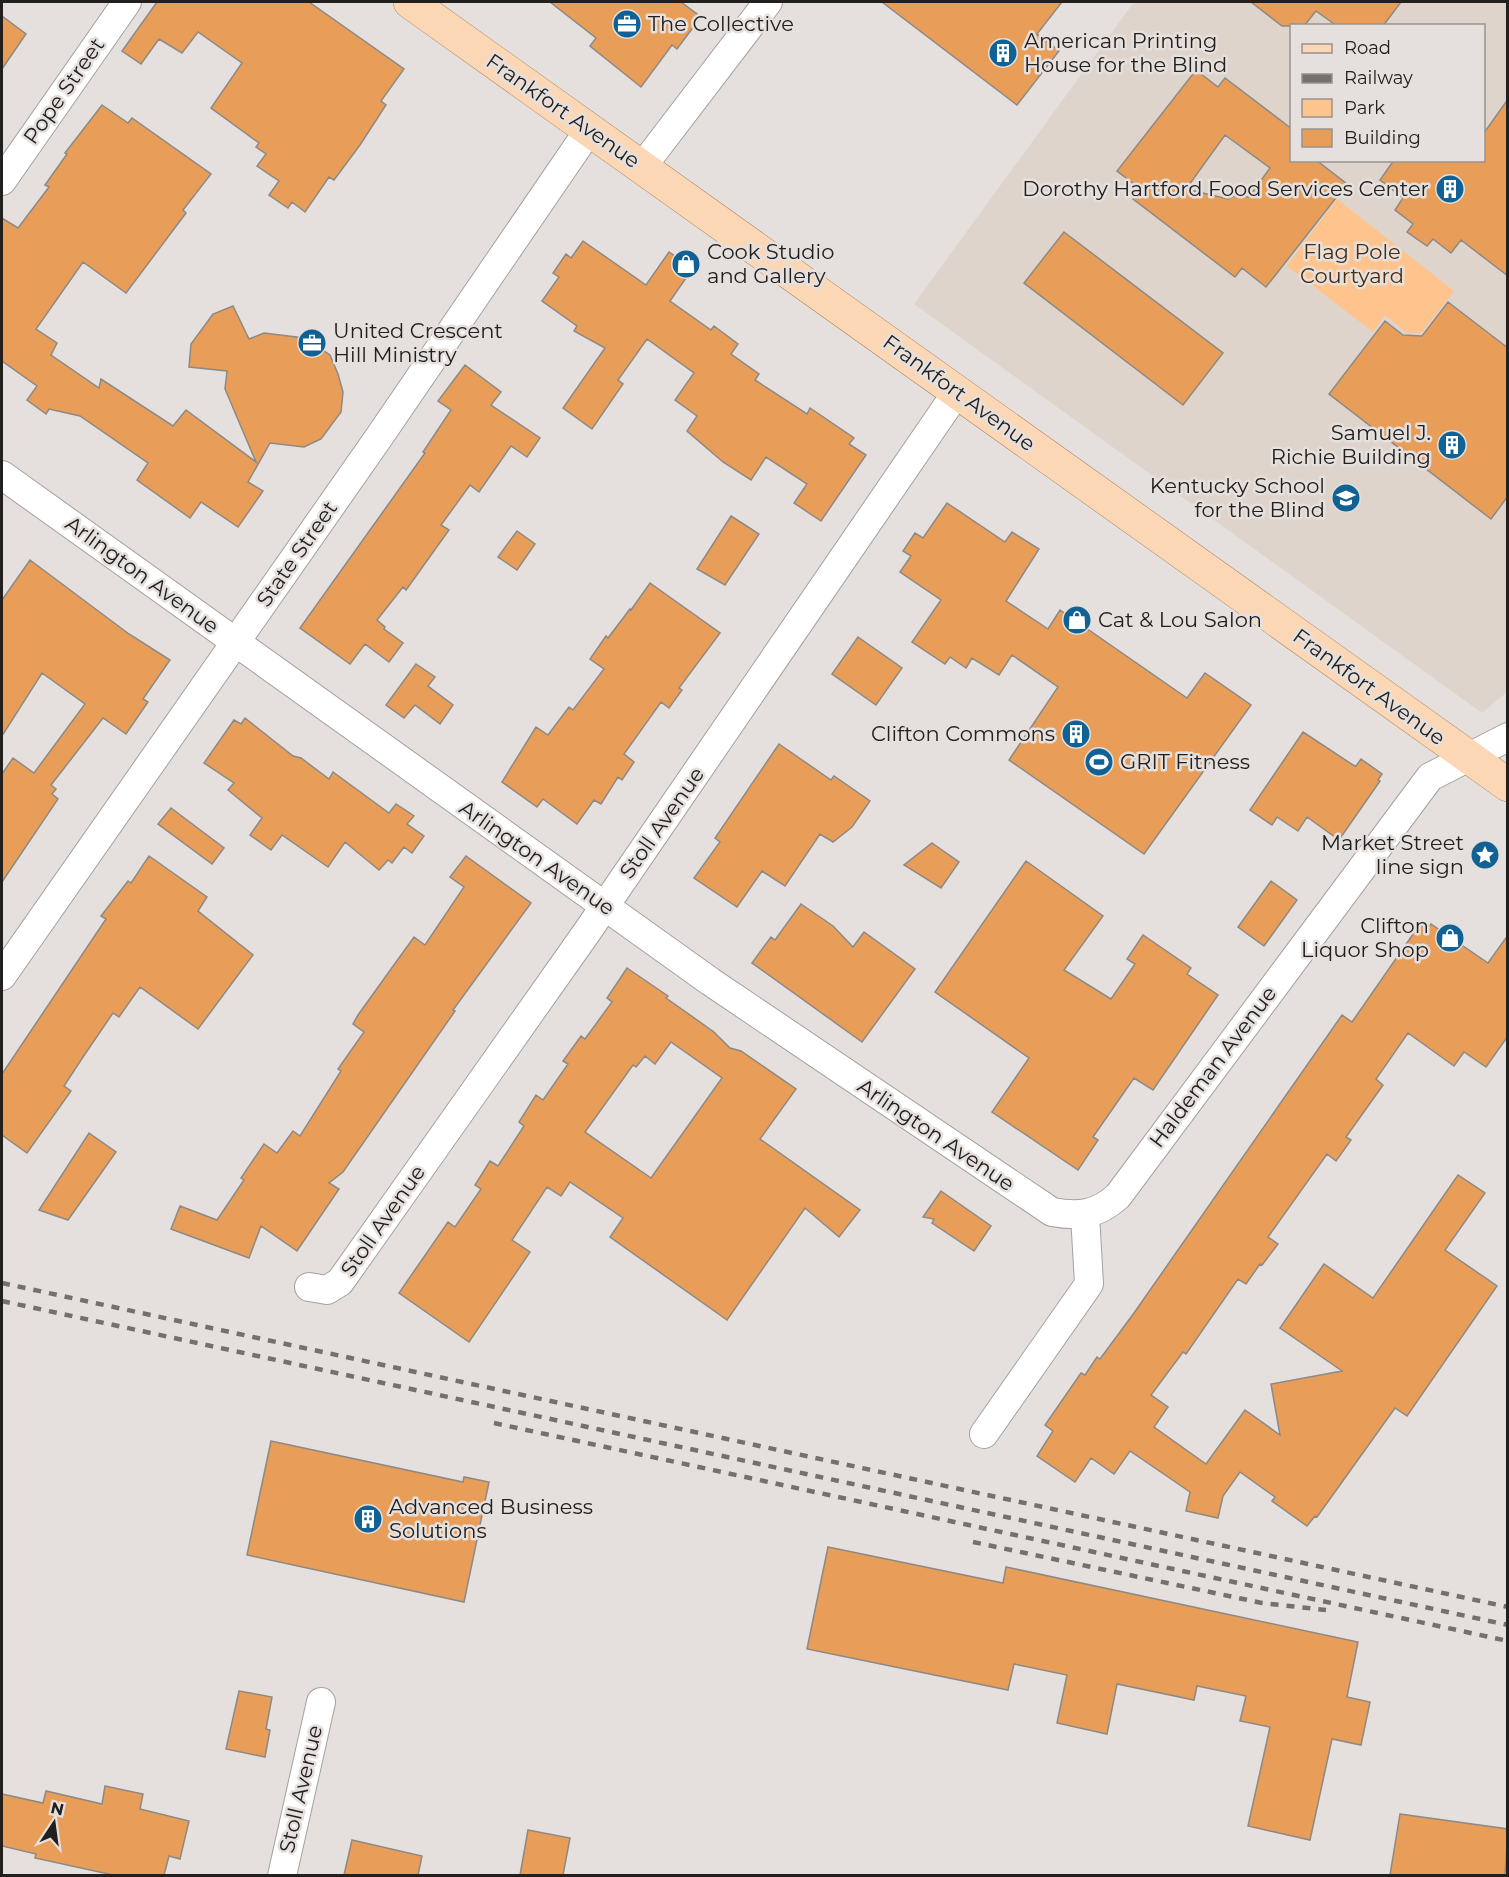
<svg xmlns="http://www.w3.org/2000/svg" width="1509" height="1877" font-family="Montserrat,sans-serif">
<rect width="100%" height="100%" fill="#e5e0dd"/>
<path fill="#ded4cb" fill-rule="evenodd" d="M1134,2H1507V692L1482,713L914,304ZM1292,26H1484V160H1292Z"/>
<path fill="#ffc48e" d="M1337,199L1454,291L1421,333H1407L1385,315L1373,332L1287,266Z"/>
<path fill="#e89e58" stroke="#8d8985" stroke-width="1.5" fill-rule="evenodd" d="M157,2H309L404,69L381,101L386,105L360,145L334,180L329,177L305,212L292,202L288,208L269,195L279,181L257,166L266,154L256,147L259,143L211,108L242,63L198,32L182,53L159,39L141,64L122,51Z
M550,2H681L701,17L677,49L672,45L641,87L590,46L596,38Z
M882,2H1062L1037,34L1059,51L1017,105Z
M1251,2H1401L1383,26H1337L1316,11L1304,26H1282Z
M2,16L26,34L2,69Z
M1196,70L1218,87L1225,78L1292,129V160H1316L1347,184L1266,287L1242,268L1235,277L1133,199L1139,188L1117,171ZM1225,135L1270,168L1249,197L1236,195L1228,199L1186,189Z
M1508,99V276L1461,240L1451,253L1433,239L1427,246L1407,232L1413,224L1395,210L1403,198L1380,180L1394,160H1484V133Z
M102,105L128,123L132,118L211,174L183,210L186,213L126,293L83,262L36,329L57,343L51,355L99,388L101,379L173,426L186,410L256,462L225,389L227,371L189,367L191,344L213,314L233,306L249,339L264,333L305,338L330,355L338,374L343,392L341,412L321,439L304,447L270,443L248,482L263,491L238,527L201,502L190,518L137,480L148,463L80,416L49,409L46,414L27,400L37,386L2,361V218L18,228L49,187L45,185L67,154L65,153Z
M1064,232L1223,353L1183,405L1024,283Z
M583,241L646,285L669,252L693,268L670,301L711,330L714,326L738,344L731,354L759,374L755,380L807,414L810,408L854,438L849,444L866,455L821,521L794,503L807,484L766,457L751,480L723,462L687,431L697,416L675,400L694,373L647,339L618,380L623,384L592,429L563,408L605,348L574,331L577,326L542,301L559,277L553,273L566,254L571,258Z
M1448,302L1508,348V496L1491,519L1329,394L1385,321L1403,335L1422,336Z
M465,365L501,392L491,405L540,438L527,457L511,446L479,492L470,485L441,525L449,530L406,590L403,587L377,620L385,627L384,629L403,643L389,662L365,644L350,664L300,628L425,453L423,452L451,410L438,401Z
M947,503L1005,542L1012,532L1039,549L1006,601L1048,629L1060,610L1187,698L1205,673L1251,705L1144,854L1009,760L1058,687L1012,655L999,675L972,658L966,668L950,657L945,664L912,642L941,600L900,572L911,556L903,551L915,533L923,538Z
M731,516L759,534L725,585L697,569Z
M517,531L535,544L517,570L498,557Z
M30,560L129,634L170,660L143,699L148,702L126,734L103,718L51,785L56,789L52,794L58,799L2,882V774L13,758L34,773L85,704L42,673L2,736V600Z
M650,583L720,633L679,688L682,690L669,708L661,702L624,754L634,762L622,780L618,777L601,804L594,800L577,824L543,799L537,807L502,782L536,727L548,735L569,707L573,710L604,669L590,659L606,636L608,638L630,609L631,610Z
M858,637L902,668L876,705L832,674Z
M416,664L435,677L428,686L453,705L440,724L415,705L404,718L386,705Z
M245,718L293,756L301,758L329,779L333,772L389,813L396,804L414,816L407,824L424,836L412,853L404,847L392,863L388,860L379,870L345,842L328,867L282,835L271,850L250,835L262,818L228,790L234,783L204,763L234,720L241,724Z
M1303,732L1353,765L1356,766L1361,759L1382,774L1378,780L1380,781L1339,840L1307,817L1298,831L1277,817L1272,825L1250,810Z
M779,744L831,780L834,776L870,801L852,827L833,842L820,834L785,886L762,871L737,907L694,878L720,842L715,838Z
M171,808L224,848L212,864L158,824Z
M932,843L959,862L941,888L904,865Z
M149,856L207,897L198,911L253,955L198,1029L140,987L119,1017L113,1013L83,1057L64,1086L71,1091L27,1153L2,1135V1074L106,919L101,916L128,881L131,883Z
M466,856L531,903L453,1010L455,1011L343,1172L329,1183L339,1189L297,1251L261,1226L249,1258L171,1229L180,1206L217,1220L244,1180L241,1178L264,1144L277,1153L293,1131L300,1136L341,1071L338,1069L364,1032L353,1024L358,1015L414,937L425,945L464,887L450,877Z
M1026,861L1103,916L1064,970L1111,999L1135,964L1127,959L1143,935L1191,968L1187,974L1218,995L1153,1090L1134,1078L1093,1137L1098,1140L1078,1170L992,1112L1029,1058L935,992Z
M1271,881L1297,900L1264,946L1238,927Z
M801,904L833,926L853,947L864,932L915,969L862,1042L752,963L771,937L775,940Z
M1420,924L1427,929L1431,924L1488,963L1508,935V1036L1486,1067L1464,1052L1454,1066L1408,1033L1376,1079L1383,1085L1346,1137L1351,1140L1336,1161L1327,1154L1268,1237L1278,1244L1262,1265L1260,1264L1246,1284L1238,1279L1186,1354L1183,1352L1151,1395L1168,1407L1154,1427L1206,1464L1245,1410L1280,1435L1271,1384L1342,1371L1280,1328L1324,1264L1373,1298L1458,1175L1485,1193L1445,1250L1497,1286L1407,1416L1395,1408L1317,1517L1315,1516L1307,1526L1272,1501L1275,1497L1240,1472L1223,1496L1218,1518L1186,1511L1190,1492L1130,1451L1114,1474L1091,1458L1075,1482L1037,1456L1053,1431L1045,1425L1081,1373L1085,1375L1097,1357L1100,1359L1134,1313L1342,1015L1352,1022Z
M627,968L668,996L666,998L714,1032L730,1048L741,1051L796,1089L760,1139L860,1210L839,1237L805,1208L727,1320L610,1237L623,1218L570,1182L561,1196L547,1187L512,1240L530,1252L469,1342L399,1293L448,1222L455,1227L481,1189L475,1185L490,1161L498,1166L524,1126L519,1122L536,1095L543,1100L568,1064L563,1061L581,1036L585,1039L612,1002L607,998ZM671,1042L722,1078L651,1178L585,1132L633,1065L636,1067L645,1056L655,1064Z
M89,1133L116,1152L68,1220L39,1210Z
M941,1191L991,1226L974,1251L932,1223L934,1219L923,1217Z
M271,1441L463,1482L464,1477L489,1482L464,1602L247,1555Z
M828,1547L1003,1583L1006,1567L1358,1642L1347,1697L1370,1702L1361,1745L1332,1739L1310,1840L1248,1826L1270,1727L1240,1721L1246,1696L1197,1686L1194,1700L1117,1684L1107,1734L1057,1723L1067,1675L1014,1664L1008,1690L807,1649Z
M239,1691L272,1697L266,1729L270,1730L265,1757L226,1749Z
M105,1786L143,1794L140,1809L189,1821L180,1859L169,1856L164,1875H113L35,1858L36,1854L2,1846V1794L43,1803L46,1791L102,1804Z
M1400,1814L1508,1829L1505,1875H1390Z
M528,1830L570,1838L563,1875H520Z
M352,1840L422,1856L418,1875H344Z"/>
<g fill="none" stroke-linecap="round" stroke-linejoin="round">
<g stroke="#a5a19e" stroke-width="30">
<path id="street" d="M642,167L768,2
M2,181L127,2
M2,475L711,982L1052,1212C1079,1217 1097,1215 1118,1196L1430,777L1508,737
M2,976L377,440L589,130
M309,1287L327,1290L340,1282L587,932L957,392
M984,1434L1089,1284L1085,1215
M282,1876L321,1702"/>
</g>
<g stroke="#ad8562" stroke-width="34">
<path id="primary" d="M410,2L1508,785"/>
</g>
<use href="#street" stroke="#fff" stroke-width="28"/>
<use href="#primary" stroke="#fbd7b6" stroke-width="33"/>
<path stroke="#73706e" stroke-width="4.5" stroke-dasharray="8 8" stroke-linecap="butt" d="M2,1283L1508,1607
M2,1301L1508,1625
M494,1423L1508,1641
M973,1542L1262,1603L1326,1610"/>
</g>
<defs>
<g id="office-disc" transform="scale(1.5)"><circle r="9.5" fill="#116294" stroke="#e5e0dd"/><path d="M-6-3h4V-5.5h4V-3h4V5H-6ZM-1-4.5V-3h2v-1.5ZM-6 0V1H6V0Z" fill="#fff"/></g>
<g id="building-disc" transform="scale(1.5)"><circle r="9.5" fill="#116294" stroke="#e5e0dd"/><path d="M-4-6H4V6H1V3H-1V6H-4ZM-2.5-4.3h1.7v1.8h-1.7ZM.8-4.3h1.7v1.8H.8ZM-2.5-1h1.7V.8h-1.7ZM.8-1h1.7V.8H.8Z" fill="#fff"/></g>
<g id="shop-disc" transform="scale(1.5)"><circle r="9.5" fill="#116294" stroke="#e5e0dd"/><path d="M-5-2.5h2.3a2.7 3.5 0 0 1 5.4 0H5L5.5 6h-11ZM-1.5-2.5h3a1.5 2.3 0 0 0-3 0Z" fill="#fff"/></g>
<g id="school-disc" transform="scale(1.5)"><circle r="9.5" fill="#116294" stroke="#e5e0dd"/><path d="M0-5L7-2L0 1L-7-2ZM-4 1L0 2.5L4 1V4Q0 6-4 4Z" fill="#fff"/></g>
<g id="stadium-disc" transform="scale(1.5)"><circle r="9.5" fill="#116294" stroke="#e5e0dd"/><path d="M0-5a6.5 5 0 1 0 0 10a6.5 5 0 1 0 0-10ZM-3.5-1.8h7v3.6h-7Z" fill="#fff"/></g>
<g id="sight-disc" transform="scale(1.5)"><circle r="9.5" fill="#116294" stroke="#e5e0dd"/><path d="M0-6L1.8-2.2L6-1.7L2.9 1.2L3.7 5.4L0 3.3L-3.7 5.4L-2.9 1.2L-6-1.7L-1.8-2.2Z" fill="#fff"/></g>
</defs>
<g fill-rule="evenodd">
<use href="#office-disc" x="627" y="24"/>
<use href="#building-disc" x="1003" y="53"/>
<use href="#building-disc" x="1450" y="189"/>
<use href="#shop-disc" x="686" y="264"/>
<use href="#office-disc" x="312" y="343"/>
<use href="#building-disc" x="1452" y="445"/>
<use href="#school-disc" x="1346" y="498"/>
<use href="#shop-disc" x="1077" y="620"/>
<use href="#building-disc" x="1076" y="734"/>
<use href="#stadium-disc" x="1099" y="762"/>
<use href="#sight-disc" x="1485" y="855"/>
<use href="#shop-disc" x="1450" y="938"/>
<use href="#building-disc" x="368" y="1519"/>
</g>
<g text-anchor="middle" stroke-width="5" stroke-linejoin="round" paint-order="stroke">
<g font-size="21" fill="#21201e" stroke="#e5e0dd" text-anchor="start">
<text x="648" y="31">The Collective</text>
<text x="1024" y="48">American Printing<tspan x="1024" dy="24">House for the Blind</tspan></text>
<text x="1429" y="196" text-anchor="end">Dorothy Hartford Food Services Center</text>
<text x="707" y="259">Cook Studio<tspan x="707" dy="24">and Gallery</tspan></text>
<text x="333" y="338">United Crescent<tspan x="333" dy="24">Hill Ministry</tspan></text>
<text x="1431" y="440" text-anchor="end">Samuel J.<tspan x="1431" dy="24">Richie Building</tspan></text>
<text x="1325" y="493" text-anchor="end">Kentucky School<tspan x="1325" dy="24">for the Blind</tspan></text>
<text x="1098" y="627">Cat &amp; Lou Salon</text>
<text x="1055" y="741" text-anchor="end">Clifton Commons</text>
<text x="1120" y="769">GRIT Fitness</text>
<text x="1464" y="850" text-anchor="end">Market Street<tspan x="1464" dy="24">line sign</tspan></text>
<text x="1429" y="933" text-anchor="end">Clifton<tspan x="1429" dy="24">Liquor Shop</tspan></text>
<text x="389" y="1514">Advanced Business<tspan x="389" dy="24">Solutions</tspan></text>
</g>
<g font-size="21" fill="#21201e" stroke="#e5e0dd">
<text transform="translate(64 91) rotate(-55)" y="7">Pope Street</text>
<text transform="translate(563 111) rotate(35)" y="7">Frankfort Avenue</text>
<text transform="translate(959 393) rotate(36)" y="7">Frankfort Avenue</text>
<text transform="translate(297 554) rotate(-55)" y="7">State Street</text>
<text transform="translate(142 575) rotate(36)" y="7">Arlington Avenue</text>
<text transform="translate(1369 687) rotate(36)" y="7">Frankfort Avenue</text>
<text transform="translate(662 823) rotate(-55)" y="7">Stoll Avenue</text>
<text transform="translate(537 858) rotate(35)" y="7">Arlington Avenue</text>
<text transform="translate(1213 1067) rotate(-53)" y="7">Haldeman Avenue</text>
<text transform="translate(936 1135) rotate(34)" y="7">Arlington Avenue</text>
<text transform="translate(383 1221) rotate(-55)" y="7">Stoll Avenue</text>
<text transform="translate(301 1789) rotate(-77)" y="7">Stoll Avenue</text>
</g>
<g font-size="21" fill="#4a2c0e" stroke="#e5e0dd">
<text x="1352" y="259">Flag Pole<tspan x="1352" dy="24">Courtyard</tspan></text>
</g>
</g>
<rect width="1509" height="1877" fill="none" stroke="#21201e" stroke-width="6"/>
<rect x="1290" y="24" width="195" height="138" fill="#e5e0dd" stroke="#979391" stroke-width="1.5"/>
<rect x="1302" y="44" width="30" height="9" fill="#fbd7b6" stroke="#979391" stroke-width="1.5"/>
<text x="1344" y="54" font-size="18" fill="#21201e">Road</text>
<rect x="1302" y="74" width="30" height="9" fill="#73706e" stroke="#979391" stroke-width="1.5"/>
<text x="1344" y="84" font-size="18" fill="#21201e">Railway</text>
<rect x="1302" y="99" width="30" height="18" fill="#ffc48e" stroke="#979391" stroke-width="1.5"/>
<text x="1344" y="114" font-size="18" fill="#21201e">Park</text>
<rect x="1302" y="129" width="30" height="18" fill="#e89e58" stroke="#979391" stroke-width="1.5"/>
<text x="1344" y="144" font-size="18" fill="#21201e">Building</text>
<g transform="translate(54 1823) rotate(13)" stroke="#e5e0dd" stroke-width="4.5" paint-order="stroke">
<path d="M0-4.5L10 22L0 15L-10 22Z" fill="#21201e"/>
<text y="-9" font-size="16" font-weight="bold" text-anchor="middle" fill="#21201e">N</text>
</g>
</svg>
